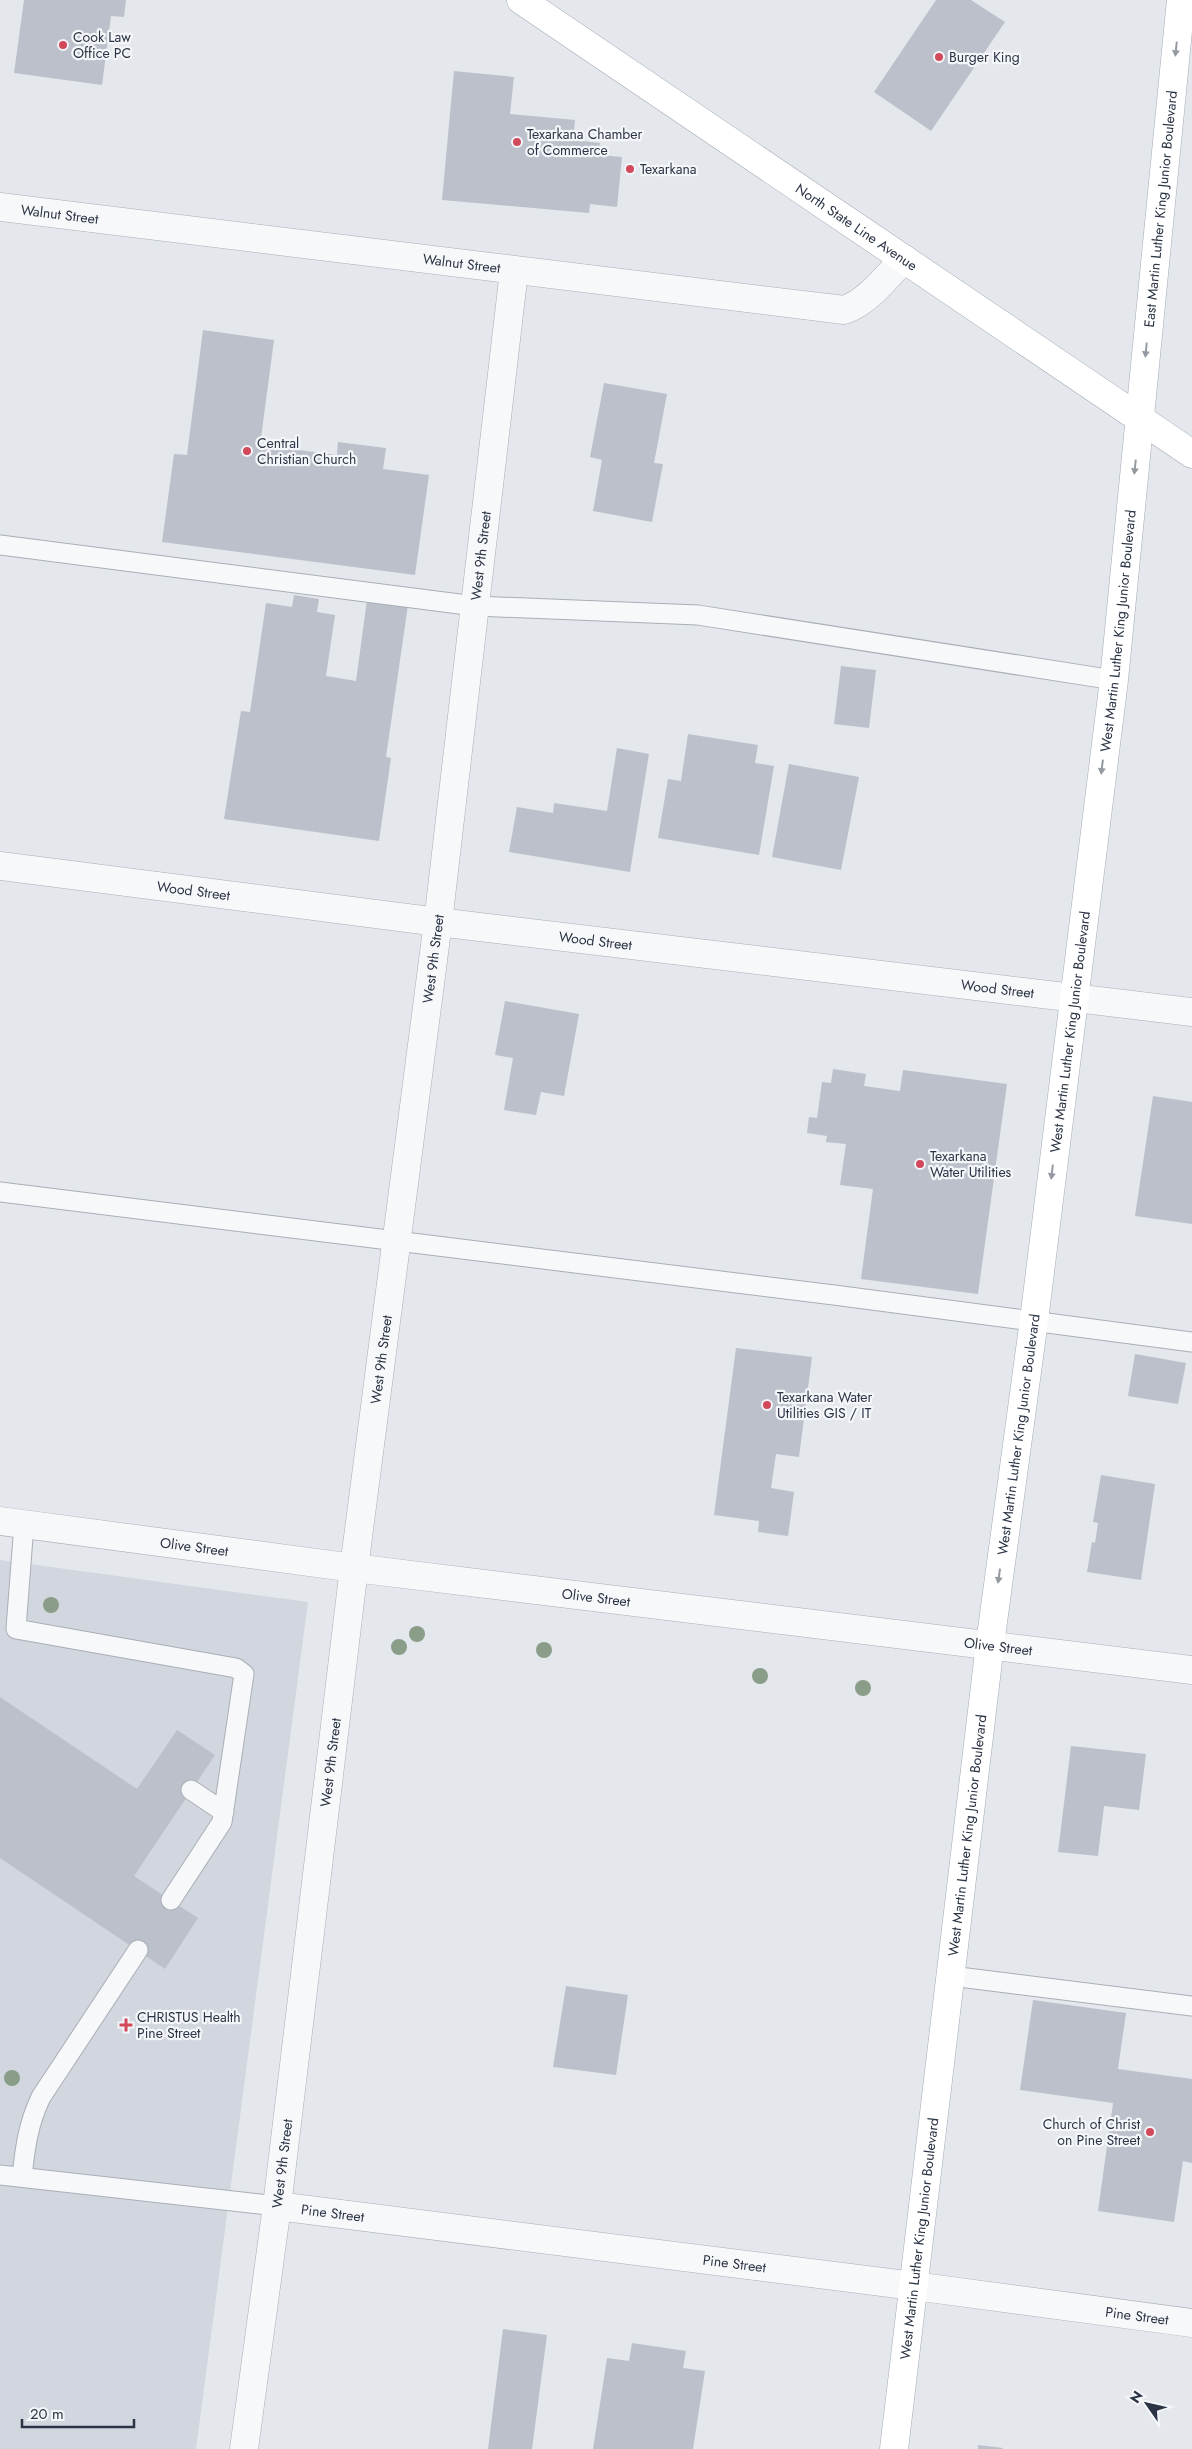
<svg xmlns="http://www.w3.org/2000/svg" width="1192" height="2449" font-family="Jost,sans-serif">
<rect width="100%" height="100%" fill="#e4e7ec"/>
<path fill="#d2d6de" d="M0,1560L308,1602L196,2449H0Z"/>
<path fill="#bbc0ca" d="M24,0H126L124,17L111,16L102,85L14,73Z
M936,0H971L1005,22L931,131L874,92Z
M454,71L514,77L510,114L575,120L573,140L600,143L598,155L622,157L617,207L590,204L589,213L442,200Z
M203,330L274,340L260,445L337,455L338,442L386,448L383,469L429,475L415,575L162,542L174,454L187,455Z
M604,383L667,394L654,463L663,464L652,522L593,511L602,460L590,457Z
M294,595L319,599L317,612L335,615L326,676L356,681L367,600L408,605L386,757L391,758L379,841L224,819L241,711L250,712L266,603L292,607Z
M841,666L876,670L869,728L834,724Z
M688,734L758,745L755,763L774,766L759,855L658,838L668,779L681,781Z
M617,748L649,754L630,872L509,852L517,807L553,813L554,803L607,811Z
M789,764L859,777L841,870L772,857Z
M505,1001L579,1014L564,1096L541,1092L536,1115L504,1110L513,1058L495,1055Z
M833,1069L866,1074L864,1086L900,1091L903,1070L1007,1084L978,1294L861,1279L873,1189L840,1185L846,1144L826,1142L827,1136L807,1133L809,1117L817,1118L822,1082L831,1083Z
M1153,1096L1192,1102V1224L1135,1216Z
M736,1348L812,1357L799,1457L776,1454L771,1488L794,1492L788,1536L758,1532L759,1521L714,1515Z
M1135,1354L1186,1363L1178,1404L1128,1396Z
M1101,1475L1155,1484L1141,1580L1087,1572L1092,1542L1095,1543L1098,1523L1093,1522Z
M0,1697L137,1789L177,1730L215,1755L134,1876L198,1918L165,1969L0,1858Z
M1071,1746L1146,1754L1139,1810L1104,1806L1098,1856L1058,1852Z
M566,1986L628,1995L616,2075L553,2067Z
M1033,2000L1126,2013L1118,2069L1192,2079V2163L1183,2161L1174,2222L1098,2211L1113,2103L1020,2090Z
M503,2329L547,2335L532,2449H488Z
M632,2343L686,2351L683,2368L705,2371L693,2449H593L607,2358L629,2361Z
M978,2445L1003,2448L1002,2449H978Z"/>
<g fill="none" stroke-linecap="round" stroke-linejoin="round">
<g stroke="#a9aeb7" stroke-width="21">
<path id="service" d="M0,545L475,606L698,615L1114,680
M0,1192L834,1295L1192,1342
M24,1524L16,1629L236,1668L244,1674L222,1822L171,1900
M191,1790L224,1812
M951,1976L1192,2006
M0,2175L277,2206
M22,2177C25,2148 28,2124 41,2097L138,1950"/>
</g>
<g stroke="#a9aeb7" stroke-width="29">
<g id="minor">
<path id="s1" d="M0,207L844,310C868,302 886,277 904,259"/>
<path id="s2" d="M0,866L438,922L1192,1012"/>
<path id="s3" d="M0,1521L354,1568L1192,1670"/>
<path id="s4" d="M277,2206L914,2286"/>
<path id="s5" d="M244,2449L277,2206L354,1568L438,922L514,271"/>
</g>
</g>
<g stroke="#a9aeb7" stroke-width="29">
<g id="tertiary">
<path id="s6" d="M914,2286L1192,2323"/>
</g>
</g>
<g stroke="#a3abb8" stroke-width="29">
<g id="primary">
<path id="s7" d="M521,0L1192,454"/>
<path id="s8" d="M894,2449L990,1644L1034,1320L1114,680L1181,0"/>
</g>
</g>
<use href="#service" stroke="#f7f8fa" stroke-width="19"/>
<use href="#minor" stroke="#f7f8fa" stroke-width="28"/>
<use href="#tertiary" stroke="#f7f8fa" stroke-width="28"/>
<use href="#primary" stroke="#fff" stroke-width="28"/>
</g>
<g fill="#899d89">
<circle cx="51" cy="1605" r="8"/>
<circle cx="417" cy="1634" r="8"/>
<circle cx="399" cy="1647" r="8"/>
<circle cx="544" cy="1650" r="8"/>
<circle cx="760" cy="1676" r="8"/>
<circle cx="863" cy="1688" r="8"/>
<circle cx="12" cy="2078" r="8"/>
</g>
<defs><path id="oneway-solid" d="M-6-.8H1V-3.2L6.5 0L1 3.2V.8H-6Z" transform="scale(1.25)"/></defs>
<g fill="#959aa2">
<use href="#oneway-solid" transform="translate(1176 49) rotate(96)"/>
<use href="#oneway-solid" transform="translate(1146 350) rotate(96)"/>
<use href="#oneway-solid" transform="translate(1135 467) rotate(96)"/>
<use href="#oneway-solid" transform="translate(1102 767) rotate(97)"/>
<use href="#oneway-solid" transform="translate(1052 1172) rotate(97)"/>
<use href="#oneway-solid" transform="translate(999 1576) rotate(98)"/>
</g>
<g fill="#d1495b" stroke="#f4f6f9" stroke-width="2">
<circle cx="63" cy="45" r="5"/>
<circle cx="939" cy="57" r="5"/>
<circle cx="517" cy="142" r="5"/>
<circle cx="630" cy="169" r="5"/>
<circle cx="247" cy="451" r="5"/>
<circle cx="920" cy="1164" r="5"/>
<circle cx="767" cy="1405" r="5"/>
<path d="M123.5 2017.5h5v5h5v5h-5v5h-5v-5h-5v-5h5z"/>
<circle cx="1150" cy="2132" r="5"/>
</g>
<g text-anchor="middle" stroke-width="4.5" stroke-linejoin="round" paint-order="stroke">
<g font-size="14" fill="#2b3445" stroke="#f4f6f9" text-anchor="start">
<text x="73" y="42">Cook Law<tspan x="73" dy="16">Office PC</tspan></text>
<text x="949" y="62">Burger King</text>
<text x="527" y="139">Texarkana Chamber<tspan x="527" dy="16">of Commerce</tspan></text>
<text x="640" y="174">Texarkana</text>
<text x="257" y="448">Central<tspan x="257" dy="16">Christian Church</tspan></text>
<text x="930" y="1161">Texarkana<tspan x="930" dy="16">Water Utilities</tspan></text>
<text x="777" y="1402">Texarkana Water<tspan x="777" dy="16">Utilities GIS / IT</tspan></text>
<text x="137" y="2022">CHRISTUS Health<tspan x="137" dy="16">Pine Street</tspan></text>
<text x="1140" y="2129" text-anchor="end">Church of Christ<tspan x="1140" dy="16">on Pine Street</tspan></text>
</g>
<g font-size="14" fill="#2b3445" stroke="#f4f6f9">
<text dy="5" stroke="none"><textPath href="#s8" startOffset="2256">East Martin Luther King Junior Boulevard</textPath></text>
<text dy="5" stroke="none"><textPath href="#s1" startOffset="60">Walnut Street</textPath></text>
<text dy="5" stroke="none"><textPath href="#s7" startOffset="405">North State Line Avenue</textPath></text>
<text dy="5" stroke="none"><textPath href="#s1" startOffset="465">Walnut Street</textPath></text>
<text dy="5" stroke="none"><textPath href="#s5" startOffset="1908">West 9th Street</textPath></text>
<text dy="5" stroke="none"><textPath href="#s8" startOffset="1832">West Martin Luther King Junior Boulevard</textPath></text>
<text dy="5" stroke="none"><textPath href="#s2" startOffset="195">Wood Street</textPath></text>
<text dy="5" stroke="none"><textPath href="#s2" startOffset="600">Wood Street</textPath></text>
<text dy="5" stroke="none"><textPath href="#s5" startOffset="1502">West 9th Street</textPath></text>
<text dy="5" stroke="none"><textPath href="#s2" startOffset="1005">Wood Street</textPath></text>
<text dy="5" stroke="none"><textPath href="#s8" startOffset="1428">West Martin Luther King Junior Boulevard</textPath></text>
<text dy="5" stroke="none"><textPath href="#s5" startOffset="1098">West 9th Street</textPath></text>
<text dy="5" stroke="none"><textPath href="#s8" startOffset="1022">West Martin Luther King Junior Boulevard</textPath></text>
<text dy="5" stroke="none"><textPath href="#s3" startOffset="196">Olive Street</textPath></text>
<text dy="5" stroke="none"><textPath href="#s3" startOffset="601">Olive Street</textPath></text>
<text dy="5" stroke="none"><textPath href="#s3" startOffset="1006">Olive Street</textPath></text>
<text dy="5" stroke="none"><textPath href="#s5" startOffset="692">West 9th Street</textPath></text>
<text dy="5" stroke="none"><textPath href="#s8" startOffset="618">West Martin Luther King Junior Boulevard</textPath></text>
<text dy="5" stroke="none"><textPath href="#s5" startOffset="288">West 9th Street</textPath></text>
<text dy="5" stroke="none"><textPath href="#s4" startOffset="56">Pine Street</textPath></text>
<text dy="5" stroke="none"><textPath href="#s8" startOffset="212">West Martin Luther King Junior Boulevard</textPath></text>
<text dy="5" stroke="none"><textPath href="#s4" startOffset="461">Pine Street</textPath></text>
<text dy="5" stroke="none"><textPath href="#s6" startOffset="225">Pine Street</textPath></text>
</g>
</g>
<g transform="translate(1147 2404) rotate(304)" stroke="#f4f6f9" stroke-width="4" paint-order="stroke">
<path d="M0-4L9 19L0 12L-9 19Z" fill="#2b3445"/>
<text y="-8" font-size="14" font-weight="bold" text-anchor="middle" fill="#2b3445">N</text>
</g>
<path d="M22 2419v8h112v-8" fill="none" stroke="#2b3445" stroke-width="2.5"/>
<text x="30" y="2419" font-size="15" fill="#2b3445" stroke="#f4f6f9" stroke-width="4" paint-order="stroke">20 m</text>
</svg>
